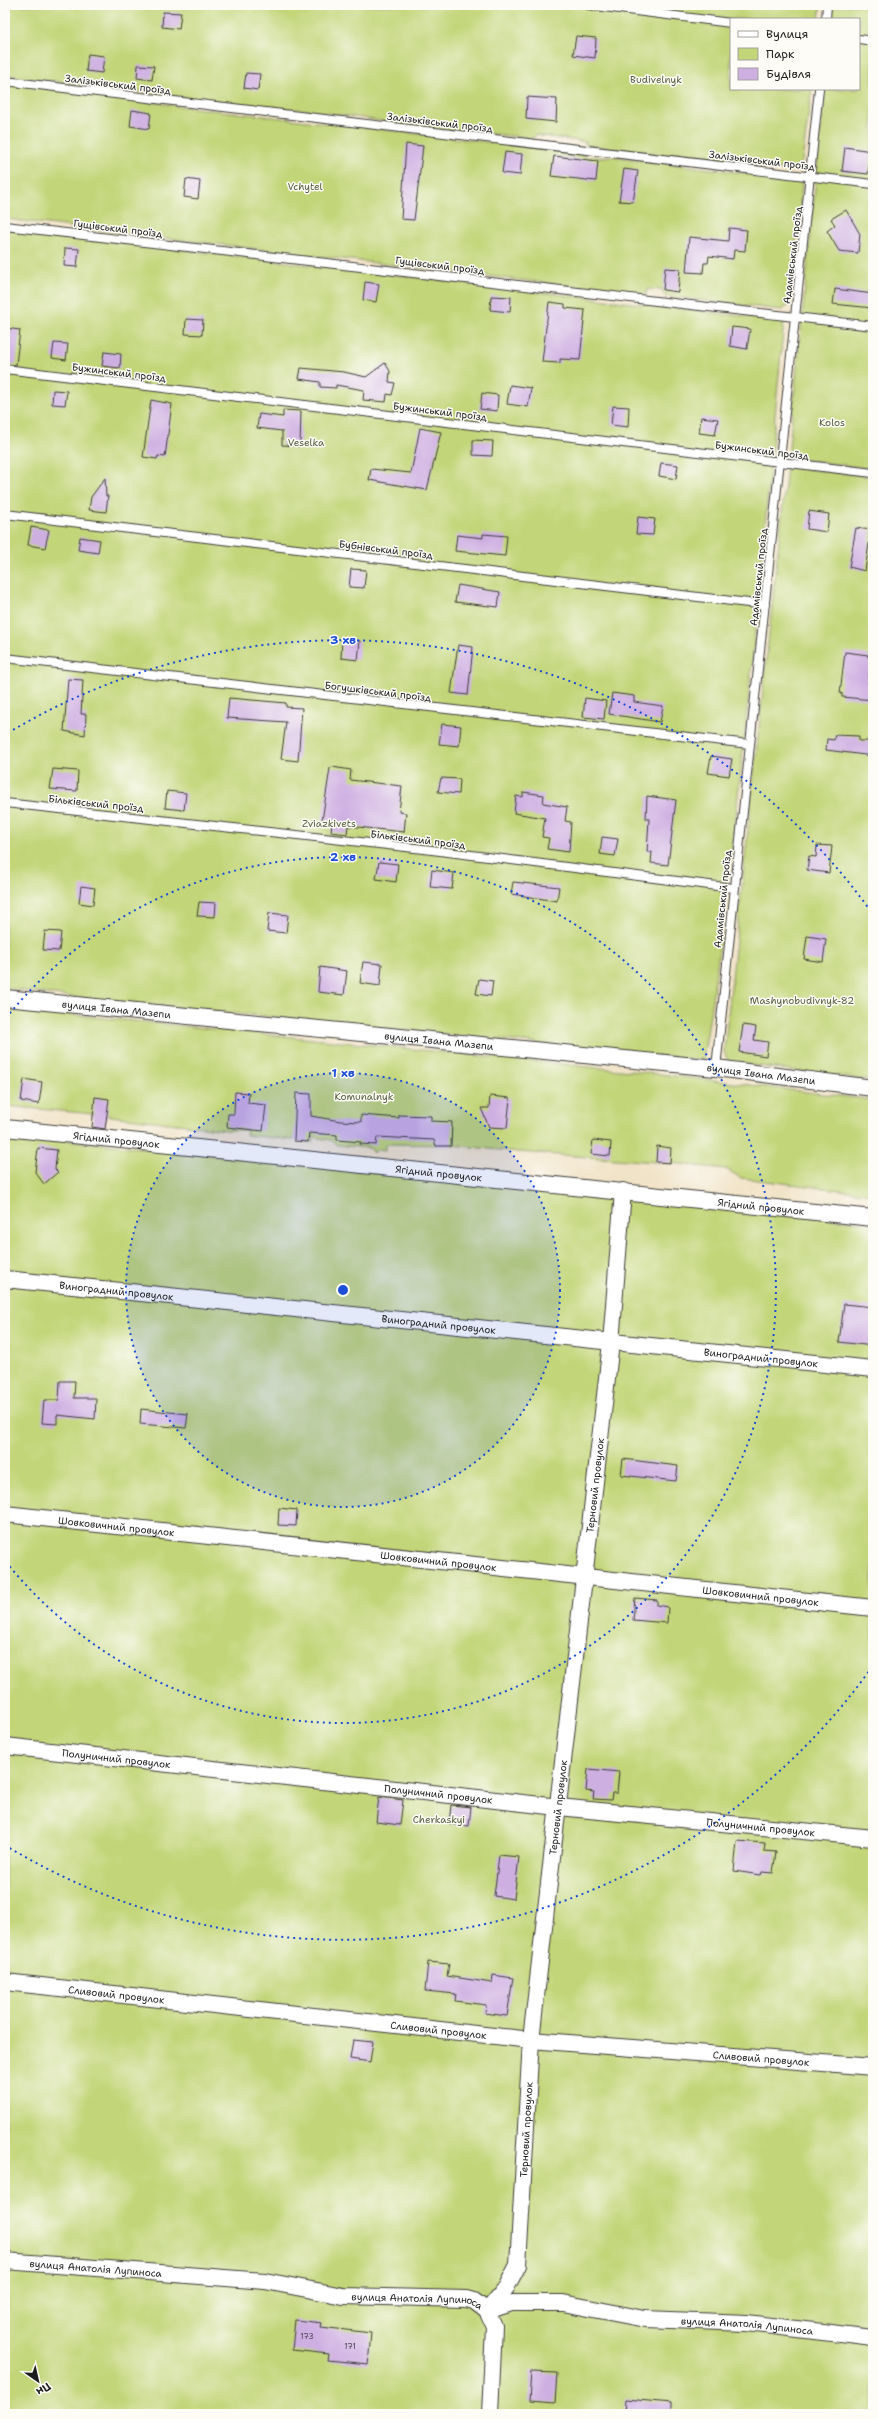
<svg xmlns="http://www.w3.org/2000/svg" width="878" height="2419" font-family="'Shantell Sans',sans-serif">
<rect width="100%" height="100%" fill="#fdfcf7"/>
<filter id="ink" filterUnits="userSpaceOnUse"><feTurbulence type="fractalNoise" baseFrequency=".025" numOctaves="2"/><feDisplacementMap in="SourceGraphic" scale="8" xChannelSelector="R" yChannelSelector="G"/><feConvolveMatrix kernelMatrix="1 2 1 2 8 2 1 2 1" color-interpolation-filters="sRGB"/></filter>
<filter id="wash" filterUnits="userSpaceOnUse"><feTurbulence type="fractalNoise" baseFrequency=".012" numOctaves="4" result="noise"/><feDisplacementMap in="SourceGraphic" scale="16" xChannelSelector="R" yChannelSelector="G"/><feGaussianBlur stdDeviation="0.9" result="paint"/><feColorMatrix in="noise" values="0 0 0 0 0 0 0 0 0 0 0 0 0 0 0 0 0 1.4 0 .05"/><feComposite in="paint" operator="in"/></filter>
<g filter="url(#wash)">
<rect width="100%" height="100%" fill="#f1e3c7"/>
<path fill="#c2d578" stroke="#6f784a" d="M5,5H821L819,19H731V89H812L802,161L796,171L586,145V142L535,135L534,138L427,128L315,111L205,100L5,75Z
M833,5H873V469L791,458L789,447L825,89H859V19H832Z
M5,83L195,108L582,153L585,157L598,156V158L610,156L798,180L802,185L789,305L782,310L665,296L662,290L648,289L646,294L617,291L602,286L596,289L454,272C444,267 438,264 427,269L5,219Z
M5,229L784,321C760,567 742,815 703,1060L62,996L5,988Z
M787,467L873,477V1081L729,1062L724,1052Z
M5,1008L659,1074L873,1100V1194L741,1178L726,1169L670,1163L518,1152L453,1145L385,1144V1150L377,1149L374,1153L370,1148L337,1145L331,1140L313,1137V1142L246,1135L247,1130H227L94,1114L5,1106Z
M5,1134L873,1223V2414H5Z"/>
<g id="blocks">
<path fill="#ceafe2" d="M163,12L181,13L179,29L162,27Z
M576,36L596,38L595,58L573,55Z
M88,54L104,56L102,73L86,71Z
M138,65L154,66L152,80L137,78Z
M246,73L260,74L258,90L244,88Z
M527,97L557,99L556,122L526,119Z
M132,110L151,113L149,129L130,126Z
M406,144L423,146L414,220L401,219Z
M845,147L871,151L868,174L842,171Z
M505,152L522,154L520,175L502,173Z
M554,156L598,161L596,181L551,176Z
M624,169L638,171L633,202L619,201Z
M186,179L200,181L198,199L184,197Z
M846,210L860,234L858,253L839,251L827,231L835,225L831,219Z
M729,228L747,230L745,251L734,250L733,259L709,256L708,263H704L703,273L686,272L689,237L728,241Z
M65,248L79,249L77,267L64,266Z
M665,268L680,269L678,292L663,290Z
M365,282L379,284L376,302L363,300Z
M835,289L873,294V308L833,304Z
M491,296L511,297L510,312L490,310Z
M549,302L565,304V308L585,310L580,360L560,359V363L542,362Z
M186,319L203,320L202,335L185,334Z
M732,327L750,329L747,349L730,346Z
M5,328L20,330L16,365L5,364Z
M54,343L68,344L66,360L52,358Z
M104,352L121,354L120,368L102,366Z
M385,363L390,371L389,382L395,383L392,395L387,394L386,402L363,400L364,390L336,385V388L320,387V382L299,379L301,368L344,372L366,377Z
M510,385L531,388L528,407L507,404Z
M53,390L67,391L65,405L52,404Z
M482,393L498,395L497,411L480,409Z
M151,400L172,404L165,457L158,456L157,459L143,457Z
M613,406L629,407L628,427L611,425Z
M283,410L301,411L300,446L282,445V431L257,428L259,414L283,417Z
M701,417L718,419L715,435L699,433Z
M420,428L441,432L427,490L369,480L371,469L411,473Z
M473,440L493,441L492,456L473,455Z
M661,463L678,465L676,479L659,476Z
M105,478L106,496H108L106,512L89,510L91,497Z
M809,511L829,514L827,532L807,529Z
M638,517L655,519L653,535L636,534Z
M31,527L49,530L45,548L28,545Z
M856,528L871,530L865,571L849,567Z
M483,534L507,536L505,556L455,551L457,535L483,538Z
M80,537L100,540L98,553L78,550Z
M351,569L366,570L364,588L349,587Z
M458,585L500,592L498,607L455,602Z
M342,639L360,641L358,660L341,658Z
M458,645L473,647L468,695L451,693Z
M845,652L868,655V657L871,658L868,684H873V700L842,697V693H840Z
M68,679L83,680L81,714H86L85,735L64,731Z
M612,693L634,696V702L663,706L660,722L609,714Z
M229,698L286,703V707L302,708L298,761L281,759L286,722L227,718Z
M585,698L606,701L604,719L583,717Z
M442,724L461,726L459,746L439,744Z
M835,735L859,736V741H873V756L826,750L827,739L834,740Z
M711,756L732,759L729,776L708,773Z
M332,767L351,770L350,780L402,786L399,812L406,813L404,832L348,826L347,834L331,832L332,822L322,821L330,768Z
M53,769L78,771L77,791L50,789Z
M441,778L460,779L459,794L438,792Z
M167,791L186,793L184,810L165,808Z
M523,792L544,795L543,803L567,807L565,821L571,822L569,852L547,849L549,838L542,837L545,818L514,813L516,796L523,797Z
M647,796L676,800L668,865L651,863L652,852H647L649,819H646Z
M602,837L618,839L615,856L600,854Z
M817,845L832,846L829,873L807,870L809,856L816,857Z
M379,862L398,864L396,882L376,879Z
M432,870L454,873L452,889L430,887Z
M513,882L559,887L557,901L511,894Z
M81,886L95,888L93,905L79,903Z
M199,902L216,903L215,917L197,916Z
M269,913L288,915L286,933L267,931Z
M45,931L61,932L59,951L43,950Z
M807,936L826,939L823,962L804,959Z
M363,962L382,964L380,986L360,983Z
M320,967L347,971L344,995L318,992Z
M479,979L493,981L491,996L476,994Z
M743,1025L756,1027L754,1040L768,1042L766,1056L739,1052Z
M24,1079L42,1082L39,1104L21,1101Z
M235,1092L249,1093L248,1103L266,1105L263,1131L227,1127L228,1114H234Z
M296,1093L311,1094V1116L340,1121L361,1122V1115L399,1118V1115L431,1116V1121L452,1122L451,1146H436L434,1140L377,1137L376,1145L360,1144L361,1142L337,1140V1135L309,1133L308,1142L294,1141Z
M490,1096L510,1098L507,1128L489,1127L481,1108H489Z
M95,1097L109,1099L105,1129L92,1127Z
M593,1140L611,1142L610,1156L591,1154Z
M657,1146L671,1148L670,1163L656,1162Z
M38,1148L57,1150L55,1169L58,1172L44,1184L35,1172Z
M844,1304L873,1307V1346L839,1342Z
M60,1381H75L74,1398H96L95,1419L57,1415V1424L42,1423L44,1400H59Z
M141,1409L188,1414L186,1428L140,1424Z
M623,1459L678,1466L676,1481L621,1475Z
M279,1508L297,1510L296,1526L278,1525Z
M635,1598L657,1600V1605L668,1607L667,1623L633,1620Z
M588,1769L619,1772L617,1793H612L611,1800L593,1799L594,1792L586,1791Z
M379,1797L403,1800L400,1825L376,1822Z
M451,1805L471,1807L469,1826L449,1824Z
M737,1841L765,1843L764,1851L776,1852L773,1873L762,1872L761,1875L734,1871Z
M499,1855L519,1857L514,1899L494,1896Z
M428,1962L449,1964L447,1976L492,1983L493,1975L513,1978L507,2016L485,2013L486,2005L455,2001L456,1994L425,1991Z
M353,2040L373,2042L370,2062L350,2059Z
M295,2320L322,2323L321,2327L371,2333L368,2364L328,2360L329,2354L292,2350Z
M531,2372L557,2373L555,2403L529,2401Z
M626,2399L672,2403V2414H625Z"/>
</g>
</g>
<g filter="url(#ink)">
<use href="#blocks" fill-opacity="0" stroke="#3c3a36" stroke-width="1"/>
<g fill="none" stroke-linecap="round" stroke-linejoin="round">
<g stroke="#3c3a36" stroke-width="10">
<path id="service" d="M588,5L731,23
M826,19L827,5
M859,39L873,41
M5,81L873,184
M5,226L873,326
M5,369L873,473
M5,514L765,605
M5,658L749,744
M5,803L424,849L733,888
M716,1068L819,89"/>
</g>
<g stroke="#3c3a36" stroke-width="18">
<g id="minor">
<path id="s1" d="M5,998L716,1068L873,1088"/>
<path id="s2" d="M5,1128L873,1218"/>
<path id="s3" d="M5,1279L873,1369"/>
<path id="s4" d="M5,1514L873,1608"/>
<path id="s5" d="M5,1746L559,1807L873,1838"/>
<path id="s6" d="M5,1982L531,2040L873,2067"/>
<path id="s7" d="M5,2261L265,2281L343,2296L467,2299L474,2301L487,2311L512,2303H563L645,2319L747,2323L873,2338"/>
<path id="s8" d="M490,2414L494,2326L487,2311L506,2288L518,2265L531,2040L611,1343L623,1191"/>
</g>
</g>
<use href="#service" stroke="#fff" stroke-width="8"/>
<use href="#minor" stroke="#fff" stroke-width="16"/>
</g>
</g>
<circle cx="343" cy="1290" r="217" fill="#1d4ed8" fill-opacity=".12"/>
<g fill="none" stroke="#1d4ed8" stroke-width="2" stroke-dasharray="2 4">
<circle cx="343" cy="1290" r="217"/>
<path d="M6 1018A433 433 0 1 1 6 1562"/>
<path d="M872 1667A650 650 0 0 1 8 1847M8 733A650 650 0 0 1 872 913"/>
</g>
<g text-anchor="middle" stroke-width="3" stroke-linejoin="round" paint-order="stroke">
<g font-size="8" fill="#48414e">
<text x="307" y="2339">173</text>
<text x="350" y="2349">171</text>
</g>
<g font-size="10" fill="#565d3c" stroke="#fdfcf7">
<text x="656" y="83">Budivelnyk</text>
<text x="305" y="190">Vchytel</text>
<text x="832" y="426">Kolos</text>
<text x="306" y="446">Veselka</text>
<text x="329" y="827">Zviazkivets</text>
<text x="802" y="1004">Mashynobudivnyk-82</text>
<text x="364" y="1100">Komunalnyk</text>
<text x="439" y="1823">Cherkaskyi</text>
</g>
<g font-size="10" fill="#1c1c1c" stroke="#fdfcf7">
<text transform="translate(118 84) rotate(7)" y="4">Залізьківський проїзд</text>
<text transform="translate(440 122) rotate(7)" y="4">Залізьківський проїзд</text>
<text transform="translate(762 160) rotate(7)" y="4">Залізьківський проїзд</text>
<text transform="translate(118 228) rotate(7)" y="4">Гущівський проїзд</text>
<text transform="translate(792 255) rotate(-83)" y="4">Адамівський проїзд</text>
<text transform="translate(440 265) rotate(7)" y="4">Гущівський проїзд</text>
<text transform="translate(119 372) rotate(7)" y="4">Бужинський проїзд</text>
<text transform="translate(440 411) rotate(7)" y="4">Бужинський проїзд</text>
<text transform="translate(762 450) rotate(7)" y="4">Бужинський проїзд</text>
<text transform="translate(386 549) rotate(7)" y="4">Бубнівський проїзд</text>
<text transform="translate(758 577) rotate(-84)" y="4">Адамівський проїзд</text>
<text transform="translate(378 691) rotate(7)" y="4">Богушківський проїзд</text>
<text transform="translate(96 803) rotate(6)" y="4">Більківський проїзд</text>
<text transform="translate(418 839) rotate(7)" y="4">Більківський проїзд</text>
<text transform="translate(722 899) rotate(-84)" y="4">Адамівський проїзд</text>
<text dy="4" stroke="none"><textPath href="#s1" startOffset="112">вулиця Івана Мазепи</textPath></text>
<text dy="4" stroke="none"><textPath href="#s1" startOffset="436">вулиця Івана Мазепи</textPath></text>
<text dy="4" stroke="none"><textPath href="#s1" startOffset="760">вулиця Івана Мазепи</textPath></text>
<text dy="4" stroke="none"><textPath href="#s2" startOffset="112">Ягідний провулок</textPath></text>
<text dy="4" stroke="none"><textPath href="#s2" startOffset="436">Ягідний провулок</textPath></text>
<text dy="4" stroke="none"><textPath href="#s2" startOffset="760">Ягідний провулок</textPath></text>
<text dy="4" stroke="none"><textPath href="#s3" startOffset="112">Виноградний провулок</textPath></text>
<text dy="4" stroke="none"><textPath href="#s3" startOffset="436">Виноградний провулок</textPath></text>
<text dy="4" stroke="none"><textPath href="#s3" startOffset="760">Виноградний провулок</textPath></text>
<text dy="4" stroke="none"><textPath href="#s8" startOffset="944">Терновий провулок</textPath></text>
<text dy="4" stroke="none"><textPath href="#s4" startOffset="112">Шовковичний провулок</textPath></text>
<text dy="4" stroke="none"><textPath href="#s4" startOffset="436">Шовковичний провулок</textPath></text>
<text dy="4" stroke="none"><textPath href="#s4" startOffset="760">Шовковичний провулок</textPath></text>
<text dy="4" stroke="none"><textPath href="#s5" startOffset="112">Полуничний провулок</textPath></text>
<text dy="4" stroke="none"><textPath href="#s5" startOffset="436">Полуничний провулок</textPath></text>
<text dy="4" stroke="none"><textPath href="#s8" startOffset="620">Терновий провулок</textPath></text>
<text dy="4" stroke="none"><textPath href="#s5" startOffset="760">Полуничний провулок</textPath></text>
<text dy="4" stroke="none"><textPath href="#s6" startOffset="112">Сливовий провулок</textPath></text>
<text dy="4" stroke="none"><textPath href="#s6" startOffset="436">Сливовий провулок</textPath></text>
<text dy="4" stroke="none"><textPath href="#s6" startOffset="760">Сливовий провулок</textPath></text>
<text dy="4" stroke="none"><textPath href="#s8" startOffset="296">Терновий провулок</textPath></text>
<text dy="4" stroke="none"><textPath href="#s7" startOffset="91">вулиця Анатолія Лупиноса</textPath></text>
<text dy="4" stroke="none"><textPath href="#s7" startOffset="415">вулиця Анатолія Лупиноса</textPath></text>
<text dy="4" stroke="none"><textPath href="#s7" startOffset="751">вулиця Анатолія Лупиноса</textPath></text>
</g>
</g>
<circle cx="343" cy="1290" r="6" fill="#1d4ed8" stroke="#fdfcf7" stroke-width="2"/>
<g font-size="12" text-anchor="middle" font-weight="bold" fill="#1d4ed8" stroke="#fdfcf7" stroke-width="3" stroke-linejoin="round" paint-order="stroke">
<text x="343" y="644">3 хв</text>
<text x="343" y="861">2 хв</text>
<text x="343" y="1077">1 хв</text>
</g>
<rect width="878" height="2419" fill="none" stroke="#fdfcf7" stroke-width="20"/>
<rect x="730" y="18" width="130" height="72" fill="#fdfcf7" stroke="#a3a29f"/>
<rect x="738" y="31" width="20" height="6" fill="#ffffff" stroke="#a3a29f"/>
<text x="766" y="38" font-size="12" fill="#1c1c1c">Вулиця</text>
<rect x="738" y="48" width="20" height="12" fill="#c2d578" stroke="#a3a29f"/>
<text x="766" y="58" font-size="12" fill="#1c1c1c">Парк</text>
<rect x="738" y="68" width="20" height="12" fill="#ceafe2" stroke="#a3a29f"/>
<text x="766" y="78" font-size="12" fill="#1c1c1c">Будівля</text>
<g transform="translate(38 2381) rotate(146)" stroke="#fdfcf7" stroke-width="3" paint-order="stroke">
<path d="M0-3L7 15L0 10L-7 15Z" fill="#1c1c1c"/>
<text y="-6" font-size="11" font-weight="bold" text-anchor="middle" fill="#1c1c1c">Пн</text>
</g>
</svg>
